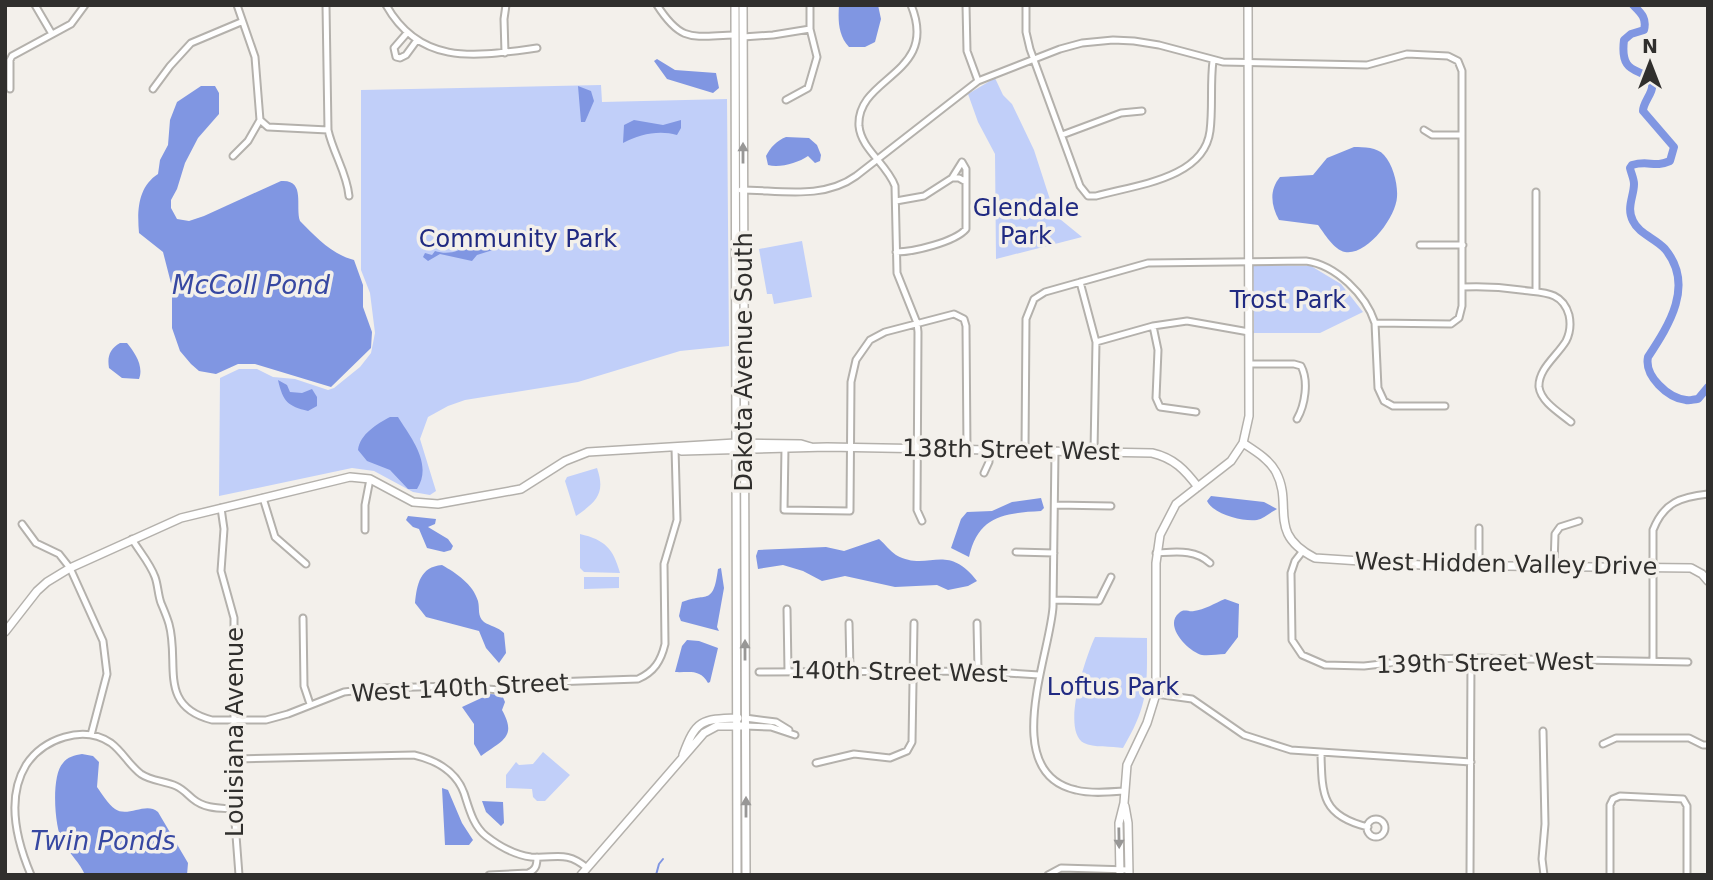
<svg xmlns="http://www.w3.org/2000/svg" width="1713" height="880" font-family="'DejaVu Sans',sans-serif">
<rect width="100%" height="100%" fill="#f3f0eb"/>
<path fill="#c1cff9" d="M995,78L1003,95L1012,104L1034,150L1055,215L1082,237L996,259L995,154L978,122L968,94Z
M601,85L602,102L727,99L729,346L680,351L578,382L465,400L448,406L428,417L420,439L436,491L430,495L413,492L374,471L352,468L219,496L220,378L239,369H257L273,377L295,379L328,390L334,388L360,367L371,353L375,333L370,293L361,270V90Z
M802,241L812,297L774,304L772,294H767L759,249Z
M1253,265L1311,266L1341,284L1363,312L1320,333H1254Z
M597,468C606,494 596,502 576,516L565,481L567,477Z
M580,534C605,540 613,548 620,573L584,572L580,568Z
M584,577H619V588L584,589Z
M1095,637L1147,638C1147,686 1149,704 1123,748C1112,746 1093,748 1084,743C1060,730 1087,654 1095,637Z
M543,752L570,775L545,801H537L533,797L532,789L506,788V775L516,762L519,765L533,764Z"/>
<path fill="#8096e2" d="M839,5H878L881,19L875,42L865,47H849C838,35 838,20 839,5Z
M657,59L675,70L716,73L719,88L713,93L667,79L654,61Z
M201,86H215L219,93V114L198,138L185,163L177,189L171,200V208L177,219L189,221L204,216L281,181C306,179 295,206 300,221C316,237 331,254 354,260L363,285V307L372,332L371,348L331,387L255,364H238L216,374L199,371L191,364L180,351L172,328V287L163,252L139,233C137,210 138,187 158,174L160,160L168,145L170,120L177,102Z
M578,86L591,91L594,101L585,122H581Z
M634,120L663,125L681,120V128L677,135C659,130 640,134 623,143L624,125Z
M786,137L809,138L817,145L821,155L820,161L815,163L808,156C798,163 780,168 768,165L766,156C771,147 776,141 786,137Z
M1354,147C1364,147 1377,147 1384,155C1393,165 1398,184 1397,197C1396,217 1367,256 1345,252C1334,250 1324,233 1318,225L1279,220C1271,206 1269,190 1280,177L1313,175L1327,158Z
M497,230L507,232L510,240L496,249L477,255L472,261L440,254L428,261L423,257L425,253L432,255L435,251C447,255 460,252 468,244V248L481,244Z
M120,343H127C135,353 144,366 139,379L122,378L109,368C107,356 110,349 120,343Z
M278,380L287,385L290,392L302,393L312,389L317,397V406L308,411C288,406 283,402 278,380Z
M390,417H398C411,438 433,464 417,489H408L390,470L367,461L358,450C360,434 377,424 390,417Z
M1211,496L1264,502L1277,509C1271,512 1263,519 1257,520C1243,522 1213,514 1207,501Z
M1041,498L1044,508L1041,511C1004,513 978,516 969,557L951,548L961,519L967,512L992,511L1012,502Z
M408,516L436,519L435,524L428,527L448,539L453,546L451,550L444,552L427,548L419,529L413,527L406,520Z
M879,539C885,544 890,551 896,555C928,573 946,541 977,581L968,586L948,590L937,585L895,587L845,576L822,581L803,571L783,565L758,569L756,556L758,550L826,547L844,551Z
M442,565C456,573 473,584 478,601C480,609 477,616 484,622C490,626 498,627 504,633L506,653L499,663L486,648L479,631L426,617L415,603C417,584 420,567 442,565Z
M721,568L724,588L717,627L719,631L681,621L679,616L682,602C708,592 713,606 718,569Z
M1225,599L1239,604L1238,637L1225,654C1218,654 1209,656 1202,655C1189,652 1163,626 1179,613C1184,608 1188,612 1194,611C1204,610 1215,603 1225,599Z
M687,640L699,641L718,648L710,682L708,683C700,668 688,673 675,672L682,646Z
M490,694L502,695L505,702L502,710C517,737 503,740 481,756L474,744V724L462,707Z
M82,754L93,756L99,762L97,787C102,794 108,804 115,809C128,818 146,801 158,812L188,863L187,875H85C80,863 70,854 63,843C54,828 51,775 63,763C67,757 75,755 82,754Z
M442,788L448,790L462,823L473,840L469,845H445Z
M482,801L503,802L504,823L501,826L486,812Z"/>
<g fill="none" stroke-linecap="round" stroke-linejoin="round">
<path stroke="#8096e2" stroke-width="2" d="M656,875L659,864L663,859"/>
<path stroke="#8096e2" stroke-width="8" d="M1633,5C1641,13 1647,18 1644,30L1631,34L1624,40C1619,80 1646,65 1652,84C1654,92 1643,102 1643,111L1674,147L1670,161C1654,168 1649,160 1632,165L1630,168C1631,173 1634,179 1634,184C1634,196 1626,208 1633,221C1639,234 1655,238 1665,249C1695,285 1669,325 1648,357C1644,376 1668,398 1686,400C1690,401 1694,399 1698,399L1708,387"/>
<g stroke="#b4b1ac" stroke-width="9">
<path id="street" d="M35,5L52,34
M237,5L255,57L260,120L268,127L328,130
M326,5L328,130C333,153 347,173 349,196
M386,5C421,67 477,56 537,48
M657,5C682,44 693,36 735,35
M911,5C940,75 856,76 859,126C861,149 887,164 895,186L897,273L917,323L918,332L917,510L922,521
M966,5L967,51L978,81
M1026,5V32L1030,49L1080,186L1088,196H1096C1135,185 1204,179 1210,131C1213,108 1210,84 1213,61
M407,33L394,48L396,57L400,58L406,55L417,40
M743,37L773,35L810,29
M505,53L504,19L506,5
M10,89V60L12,56L71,24L85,5
M153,89L170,66L191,43L241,22
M786,100L808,88L817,57L810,29V5
M1424,130L1432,135H1462
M1062,135L1121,113L1142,111
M233,156L248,141L260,120
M962,162L966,169V182
M952,178L962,162
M741,190C779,190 823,200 856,176L978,81L1060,49L1082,43L1113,40L1134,41L1159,45L1223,62L1367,65L1407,54L1448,56L1458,61L1462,71V306L1459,318L1451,324L1375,323C1366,295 1336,265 1306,261L1148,263L1045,292L1034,299L1026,319L1025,450
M1536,192V290
M1420,245H1463
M896,252C913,252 955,242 966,229V182L959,178H952L924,196L896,201
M1080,282L1096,342L1094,451
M1462,287C1482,286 1501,287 1521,290C1541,293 1562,290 1569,315C1571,324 1570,333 1566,341C1557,356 1538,369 1539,387C1541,402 1560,413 1571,422
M1375,323L1378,388L1384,401L1393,406H1445
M1153,326L1158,350L1156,398L1160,407L1196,412
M1096,342L1153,326L1187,321L1249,332
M1249,364H1294L1301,366C1309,381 1305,405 1297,419
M785,447L784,510L850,511L851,382L856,360L870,340L885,332L954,314L964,319L966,326L967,450
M1055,451L1053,607C1050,655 999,773 1076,790C1091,794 1110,792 1125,791
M984,473L989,462V450
M263,498L275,537L306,564
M1055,505L1111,506
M221,508L224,529L221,571L234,618V809L239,875
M22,524L36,543L59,554L70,568L103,641L107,674L91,735
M365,530V505L370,479
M132,539C139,551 150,563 155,577C158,585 158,595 161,603C164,610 167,617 169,624C180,663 157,706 212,720H266L288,714L344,692L379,688L455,686L499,690L552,682L638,679C654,672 661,661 665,644L664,564L677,520L675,448
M1016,552L1054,553
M1302,552L1295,561L1291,573L1292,640L1302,655L1325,665L1364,666L1425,659L1471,658L1688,662
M1156,553C1176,552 1195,549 1210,563
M1479,564V528
M1554,565L1555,534L1560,527L1579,521
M1054,600L1099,601L1111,577
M787,609L788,671
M303,618L304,686L310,704
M849,623L850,671
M977,623L978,671
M1653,661V530C1664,502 1681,497 1708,494
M759,672L978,671L1039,675
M1156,694L1192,699L1244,735L1291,750L1471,762
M745,718L776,722L789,730
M745,726L771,727L795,735
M1543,731L1545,824L1542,859L1544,875
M1603,744L1616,738H1689L1703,745H1708
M1321,754C1322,795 1322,816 1368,827
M235,759L414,755C435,760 456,771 464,793C469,808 473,826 486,836C499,846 515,855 531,857C555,859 566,850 587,868
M816,763L854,754L890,758L907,751L912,742L914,623
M1367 828a9 9 0 1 1 18 0a9 9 0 1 1-18 0Z
M31,875C17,842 6,798 26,765C43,739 83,724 111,743C123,752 129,765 141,774C151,781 165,781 176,786C183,789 188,795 193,799C205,809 220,808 234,809
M489,875L528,873C536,870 537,865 537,857
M1048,875L1061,868L1129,870
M1470,875L1471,658
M1610,875V805L1613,799L1620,796L1683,799L1687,806V875"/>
</g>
<g stroke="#b4b1ac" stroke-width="10">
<path id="secondary" d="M735,5L737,875
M743,5L746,875
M1243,443C1255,451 1269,459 1276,472C1294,506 1266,533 1315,558L1421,565L1691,568L1702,574L1708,581
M676,448L682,451L827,447L1152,453C1174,458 1185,470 1198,487
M5,632L37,591L47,582L70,568L181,518L350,477L370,479L413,502L438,504L521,489L565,461L588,452L735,443L801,444L811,447
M683,755C696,720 701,719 738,718
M1125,806L1128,823L1129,875
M581,875L704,733L717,726H741
M1120,875L1119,823L1124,803L1127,765L1147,723L1156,694V563L1160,535L1176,504L1231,461L1243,443L1249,416L1248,5"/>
</g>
<use href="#street" stroke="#fff" stroke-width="5"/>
<use href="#secondary" stroke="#fff" stroke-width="7"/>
</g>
<defs><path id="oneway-solid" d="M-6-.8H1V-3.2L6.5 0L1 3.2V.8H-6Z" transform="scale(1.75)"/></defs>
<g fill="#989796">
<use href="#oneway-solid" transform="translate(743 153) rotate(-90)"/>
<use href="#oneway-solid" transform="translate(745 650) rotate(-90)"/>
<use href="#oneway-solid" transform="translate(746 807) rotate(-90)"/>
<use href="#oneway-solid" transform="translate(1119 838) rotate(89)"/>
</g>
<g text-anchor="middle" stroke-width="7" stroke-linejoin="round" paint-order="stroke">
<g font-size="24" fill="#202a82" stroke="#f3f0eb">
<text x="1026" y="216">Glendale<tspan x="1026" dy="28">Park</tspan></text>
<text x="518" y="247">Community Park</text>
<text x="1288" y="308">Trost Park</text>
<text x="1113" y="695">Loftus Park</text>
</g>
<g font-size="24" fill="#302f2d" stroke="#f3f0eb">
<text transform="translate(744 362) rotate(-90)" y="8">Dakota Avenue South</text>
<text transform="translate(1011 450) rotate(1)" y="8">138th Street West</text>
<text transform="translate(1506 564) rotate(1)" y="8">West Hidden Valley Drive</text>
<text transform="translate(1485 663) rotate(-1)" y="8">139th Street West</text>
<text transform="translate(899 672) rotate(1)" y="8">140th Street West</text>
<text transform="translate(460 688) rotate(-3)" y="8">West 140th Street</text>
<text transform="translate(235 732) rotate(-90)" y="8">Louisiana Avenue</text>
</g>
<g font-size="26" font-style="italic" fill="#3748a2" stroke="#f3f0eb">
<text x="251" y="294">McColl Pond</text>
<text x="103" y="850">Twin Ponds</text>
</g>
</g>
<rect width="1713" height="880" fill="none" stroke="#302f2d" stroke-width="14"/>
<g transform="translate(1650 63)" stroke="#f3f0eb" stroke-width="5" paint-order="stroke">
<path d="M0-5L12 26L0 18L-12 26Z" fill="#302f2d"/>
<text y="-10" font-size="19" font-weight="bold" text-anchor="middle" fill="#302f2d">N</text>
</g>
</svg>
